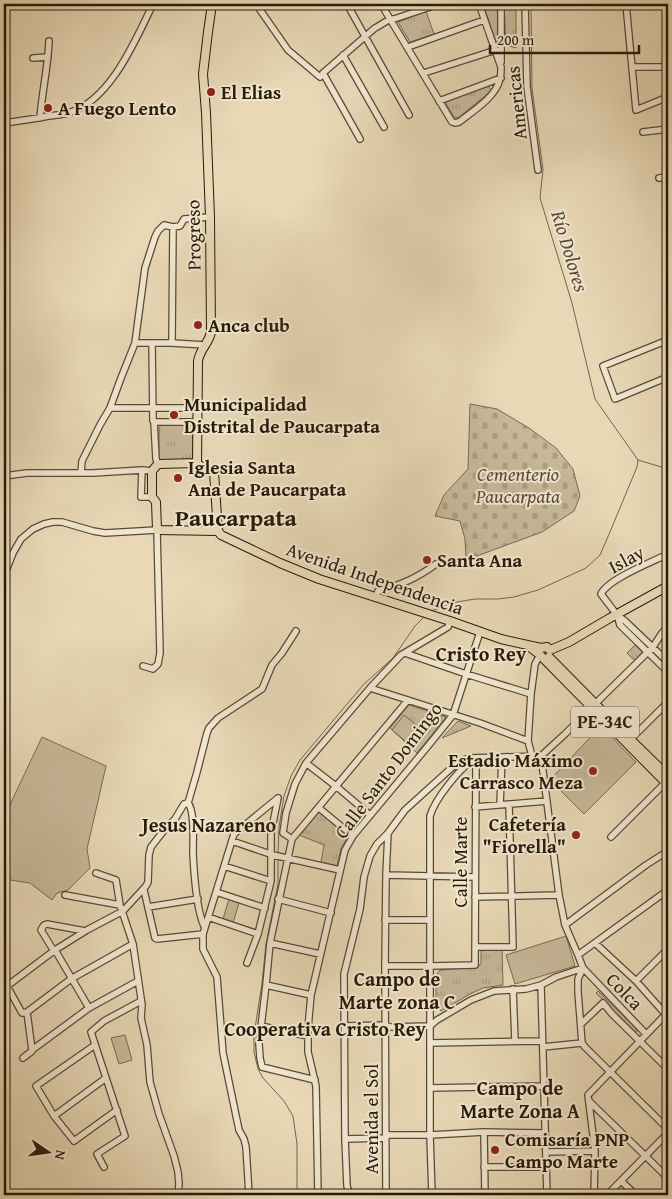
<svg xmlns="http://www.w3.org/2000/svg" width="672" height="1199" font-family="'Gentium Book Plus',serif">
<defs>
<pattern id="grass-tufts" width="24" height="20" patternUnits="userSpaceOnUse" patternTransform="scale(1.25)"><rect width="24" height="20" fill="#c7b899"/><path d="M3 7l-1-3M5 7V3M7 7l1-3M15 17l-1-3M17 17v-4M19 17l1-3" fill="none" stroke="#ab9e82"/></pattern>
<pattern id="cemetery-stones" width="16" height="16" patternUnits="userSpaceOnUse" patternTransform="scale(1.25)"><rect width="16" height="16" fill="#c7b899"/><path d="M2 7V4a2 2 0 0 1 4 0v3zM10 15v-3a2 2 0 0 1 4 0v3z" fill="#ab9e82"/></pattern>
</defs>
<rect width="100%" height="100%" fill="#e8d8b6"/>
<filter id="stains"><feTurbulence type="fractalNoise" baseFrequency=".004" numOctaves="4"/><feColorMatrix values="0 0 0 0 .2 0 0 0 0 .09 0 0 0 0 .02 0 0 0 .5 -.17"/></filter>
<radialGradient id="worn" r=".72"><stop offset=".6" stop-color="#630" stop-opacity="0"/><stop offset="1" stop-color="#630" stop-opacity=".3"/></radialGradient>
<path fill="url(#grass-tufts)" stroke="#786a51" d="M483,4H497L499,44L497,45Z
M504,4H516V48L506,45Z
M426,11L434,34L410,42L398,22Z
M490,85L489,87L491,90L485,96L458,118L454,117L445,102Z
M161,425H191L193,428V457L191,460L159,461V428Z
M635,645L642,652L635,661L627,653Z
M409,705L446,717L417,753L390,728Z
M458,721L471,726L442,738Z
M320,811L349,835L341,848L337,866L321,862L324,845L299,835Z
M502,949L503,985L483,988L470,994L441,1011L439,1008L436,1007V975L440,970L478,967L481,963V950Z
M598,991L638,1030L635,1033L596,993Z"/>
<path fill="url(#cemetery-stones)" stroke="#786a51" d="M470,404L497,409L529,428L556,448L573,469L580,496L574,511L542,532L466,560L465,539L460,521L435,516L444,495L468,469Z"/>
<path fill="#c7b899" stroke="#786a51" d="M404,715L426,733L414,748L392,730Z
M601,726L636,762L584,814L550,780Z
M42,737L106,766L87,849L90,868L68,890L57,893L52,900L30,883L4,879C4,856 10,834 7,811Z
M229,899L239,903L233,923L223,919Z
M566,936L575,966L515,984L506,955Z
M125,1035L132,1060L119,1064L111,1038Z"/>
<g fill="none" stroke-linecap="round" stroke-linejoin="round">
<path stroke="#74664d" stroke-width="1" d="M531,4L532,88L543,169L540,198L572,303L595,399L638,460L668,469
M431,611L457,602L475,599H498L514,597L538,590L586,568L600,555L607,539L637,467L638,460
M278,854L279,827L284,796L291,776L300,760L364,684L393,658L415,626L424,617
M278,858V884L266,944L262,983L254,1035V1052L258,1069L263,1078L284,1101L293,1116L297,1144V1195"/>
<g stroke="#584a34" stroke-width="8">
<path id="minor" d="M256,4L288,50L320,77
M347,4L409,115
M381,4L452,122L455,123L459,122C473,111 496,97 500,79C501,75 501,71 501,67L479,4
M501,4V62
M525,4L527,87L538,170
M626,4L636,110L668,97
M377,27L390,19H394L439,4
M408,47L484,20
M343,55L384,127
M33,58L48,57
M632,67H668
M424,73L496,50
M439,101L501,78
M40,118C42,92 48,67 49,41
M4,123C19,121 34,119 49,116C56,115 62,115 68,113C110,102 136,39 153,4
M643,132L668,129
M360,139L323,73L375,28
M659,178L668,177
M668,340L603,366L615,399L668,377
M135,343H172L205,345
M152,343L153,421L154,422L156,459L158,464
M172,343L173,227
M110,408H197
M154,422H197
M142,470L141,497H152
M81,473L82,461L100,425L110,408L121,378L135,343L145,268L155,237L158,231L164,225L173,227L180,226L184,219L210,217
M4,476L27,473H93L142,470L152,471
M668,554C652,562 608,579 601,594L617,615L625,621L668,662
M4,576L13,553L21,539L33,529L44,524L53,522H62L93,531L105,533L157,530L160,653L158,664L153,669L143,666
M375,598L378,591C401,585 417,578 436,564
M617,615L620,625L668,672
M405,653L466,674L531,694
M370,688L480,723L528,741
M629,741L668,702
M532,756L528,741L531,694L535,664L540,655
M541,756L559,895L565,925L578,955L583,968L578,979V992L582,1043L585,1047L668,1129
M541,756L565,734L591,708L653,647L662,633L668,626
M306,763L337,787L370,815
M500,805L502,757
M475,807L547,801
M319,808L353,836
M611,837L667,781
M292,839L283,833L286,813L295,784L306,763L370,688L401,655L448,627L450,621
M232,841L273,855L340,870
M510,849L553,850
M224,866L271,881
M96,873L116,880L120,905L133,944L142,1005L141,1018L147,1045L150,1082L159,1114L174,1156L178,1172L179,1184L178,1195
M386,875L475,877
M144,890L155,938L157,939L203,934
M216,892L265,908
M65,895L120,905
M475,897L559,895
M278,899L331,913
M148,907L198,899
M208,917L258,934
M385,920H430
M565,925L646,865L668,851
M204,926C196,908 194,874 193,853C193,842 195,811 188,803L197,772L207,733L209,728L218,718L262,689L272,665L282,653L296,631
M85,931L47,924L44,925L41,930L52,948L55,950L89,1008
M270,943L320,954
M595,943L636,981L668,1017
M133,944L71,979L27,1012L22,1013L7,986L55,950L87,930L123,911L146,886L148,882L149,855L151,847L165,829L175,819L184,804L188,803
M476,947H513L509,804
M578,955L668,890
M247,963L258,934L271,881V833L278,798
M385,966H431L475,965L476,758
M636,981L668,949
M266,985L311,995
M541,985L547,1195
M513,989L515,1041
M27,1012L32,1050
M581,1024L603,1003L612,1014L668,1069
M261,1026L308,1036
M344,1026L386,1025L389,1027L430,1026L437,1020L471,1000L494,991L526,989L541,985L556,977L583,968L646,1034
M430,1043L542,1041
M95,1045L36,1086L54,1116L74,1141L117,1110
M543,1047L582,1043
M23,1058L32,1051V1050L89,1008L138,981
M315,1080L262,1067L260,1058L259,1044L266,985L270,943L292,839L408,700
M430,1088L544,1086
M589,1101L668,1178
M54,1116L106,1078
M484,1132L485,1195
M386,1135H430L484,1132L544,1133
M345,1139L386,1138
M546,1152L595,1151
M104,1167L97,1154L125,1136L91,1032L104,1021L141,1001
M484,1167H546
M621,1181L636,1195
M249,1195L246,1147L244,1139L239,1130L223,1053L217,977L203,949V934L234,834L278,798
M318,1195L316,1086L308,1052V1028L311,995L345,850L353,836L428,746L453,715L480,632
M350,1195L347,1186L345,1139L344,974L360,909L364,877L370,856L377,844L388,833L405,810L458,762L469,758L541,756
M386,1195L385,966L386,875L388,833
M432,1195L430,1135V816C435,799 459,769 474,759
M594,1195L595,1151L588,1095L668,1012
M607,1195L668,1133"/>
</g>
<g stroke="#281b09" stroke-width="10">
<path id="major" d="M197,463L198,361C200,349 209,343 211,332L210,217L206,113L203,74L208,32L212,4
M218,531L214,472C208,467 203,470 197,463L158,464L152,471V497L156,502L157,530L218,531L221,535L280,563L319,579L450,621L501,639L541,648L547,647L550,650
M531,648L539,654L541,656L668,785
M550,650L569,642L610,618L668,586
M549,657L631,740L668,776"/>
</g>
<use href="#minor" stroke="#f0e6d0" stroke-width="5.5"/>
<use href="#major" stroke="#e8d8b6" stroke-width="8"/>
</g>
<g fill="#8f2418" stroke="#f0e6d0" stroke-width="2">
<circle cx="211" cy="92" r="5"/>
<circle cx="48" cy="108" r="5"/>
<circle cx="198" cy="325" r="5"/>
<circle cx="174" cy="415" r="5"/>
<circle cx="178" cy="478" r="5"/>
<circle cx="427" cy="560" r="5"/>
<circle cx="593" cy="771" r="5"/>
<circle cx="576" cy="835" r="5"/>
<circle cx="495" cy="1150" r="5"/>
</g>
<g text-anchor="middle" stroke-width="4" stroke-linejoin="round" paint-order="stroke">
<rect fill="#f0e6d0" stroke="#645845" stroke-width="1" x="571" y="706.5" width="68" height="31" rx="4"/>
<g font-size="18" font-weight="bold" fill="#281b09">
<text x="605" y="728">PE-34C</text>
</g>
<g font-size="19" font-weight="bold" fill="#281b09" stroke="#f0e6d0" text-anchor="start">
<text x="221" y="99">El Elias</text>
<text x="58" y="115">A Fuego Lento</text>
<text x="208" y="332">Anca club</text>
<text x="184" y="411">Municipalidad<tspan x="184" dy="22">Distrital de Paucarpata</tspan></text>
<text x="188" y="474">Iglesia Santa<tspan x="188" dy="22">Ana de Paucarpata</tspan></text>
<text x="437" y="567">Santa Ana</text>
<text x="583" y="767" text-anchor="end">Estadio Máximo<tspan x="583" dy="22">Carrasco Meza</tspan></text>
<text x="566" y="831" text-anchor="end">Cafetería<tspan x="566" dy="22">"Fiorella"</tspan></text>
<text x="505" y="1146">Comisaría PNP<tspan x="505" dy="22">Campo Marte</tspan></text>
</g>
<g font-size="19" fill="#281b09" stroke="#f0e6d0">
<text transform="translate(516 103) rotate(-96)" y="7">Americas</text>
<text transform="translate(193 235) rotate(-91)" y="7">Progreso</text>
<text transform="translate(626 559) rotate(-28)" y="7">Islay</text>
<text transform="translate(375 578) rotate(19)" y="7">Avenida Independencia</text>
<text transform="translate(388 770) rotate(-53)" y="7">Calle Santo Domingo</text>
<text transform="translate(460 862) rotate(-90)" y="7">Calle Marte</text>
<text transform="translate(625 991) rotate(46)" y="7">Colca</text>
<text transform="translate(371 1119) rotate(-90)" y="7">Avenida el Sol</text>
</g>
<g font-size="19" font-style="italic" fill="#584a34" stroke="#f0e6d0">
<text x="518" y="481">Cementerio<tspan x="518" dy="22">Paucarpata</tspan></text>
</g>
<g font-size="20" font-style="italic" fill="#5b4d37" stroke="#f0e6d0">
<text transform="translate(570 251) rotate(73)" y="7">Río Dolores</text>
</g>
<g font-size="20" font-weight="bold" fill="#281b09" stroke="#f0e6d0">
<text x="481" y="661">Cristo Rey</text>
<text x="209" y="832">Jesus Nazareno</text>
<text x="397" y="986">Campo de<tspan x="397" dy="23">Marte zona C</tspan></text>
<text x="325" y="1036">Cooperativa Cristo Rey</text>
<text x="520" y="1095">Campo de<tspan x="520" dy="23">Marte Zona A</tspan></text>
</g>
<g font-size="24" font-weight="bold" fill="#281b09" stroke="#f0e6d0">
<text x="236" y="526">Paucarpata</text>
</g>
</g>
<rect width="672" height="1199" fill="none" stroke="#e8d8b6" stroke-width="20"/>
<rect x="5" y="5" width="662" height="1189" fill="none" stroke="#281b09" stroke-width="2.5"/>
<rect x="10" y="10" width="652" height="1179" fill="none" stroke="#281b09"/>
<g transform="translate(48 1152) rotate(103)" stroke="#f0e6d0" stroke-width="4" paint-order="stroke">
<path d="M0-4L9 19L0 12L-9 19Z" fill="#281b09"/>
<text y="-8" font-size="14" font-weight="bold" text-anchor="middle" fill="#281b09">N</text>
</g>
<path d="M490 45v8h149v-8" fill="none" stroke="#281b09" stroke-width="2.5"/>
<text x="497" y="45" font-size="15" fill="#281b09" stroke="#f0e6d0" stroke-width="4" paint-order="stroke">200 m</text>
<rect width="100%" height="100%" filter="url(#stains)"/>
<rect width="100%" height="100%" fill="url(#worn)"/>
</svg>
